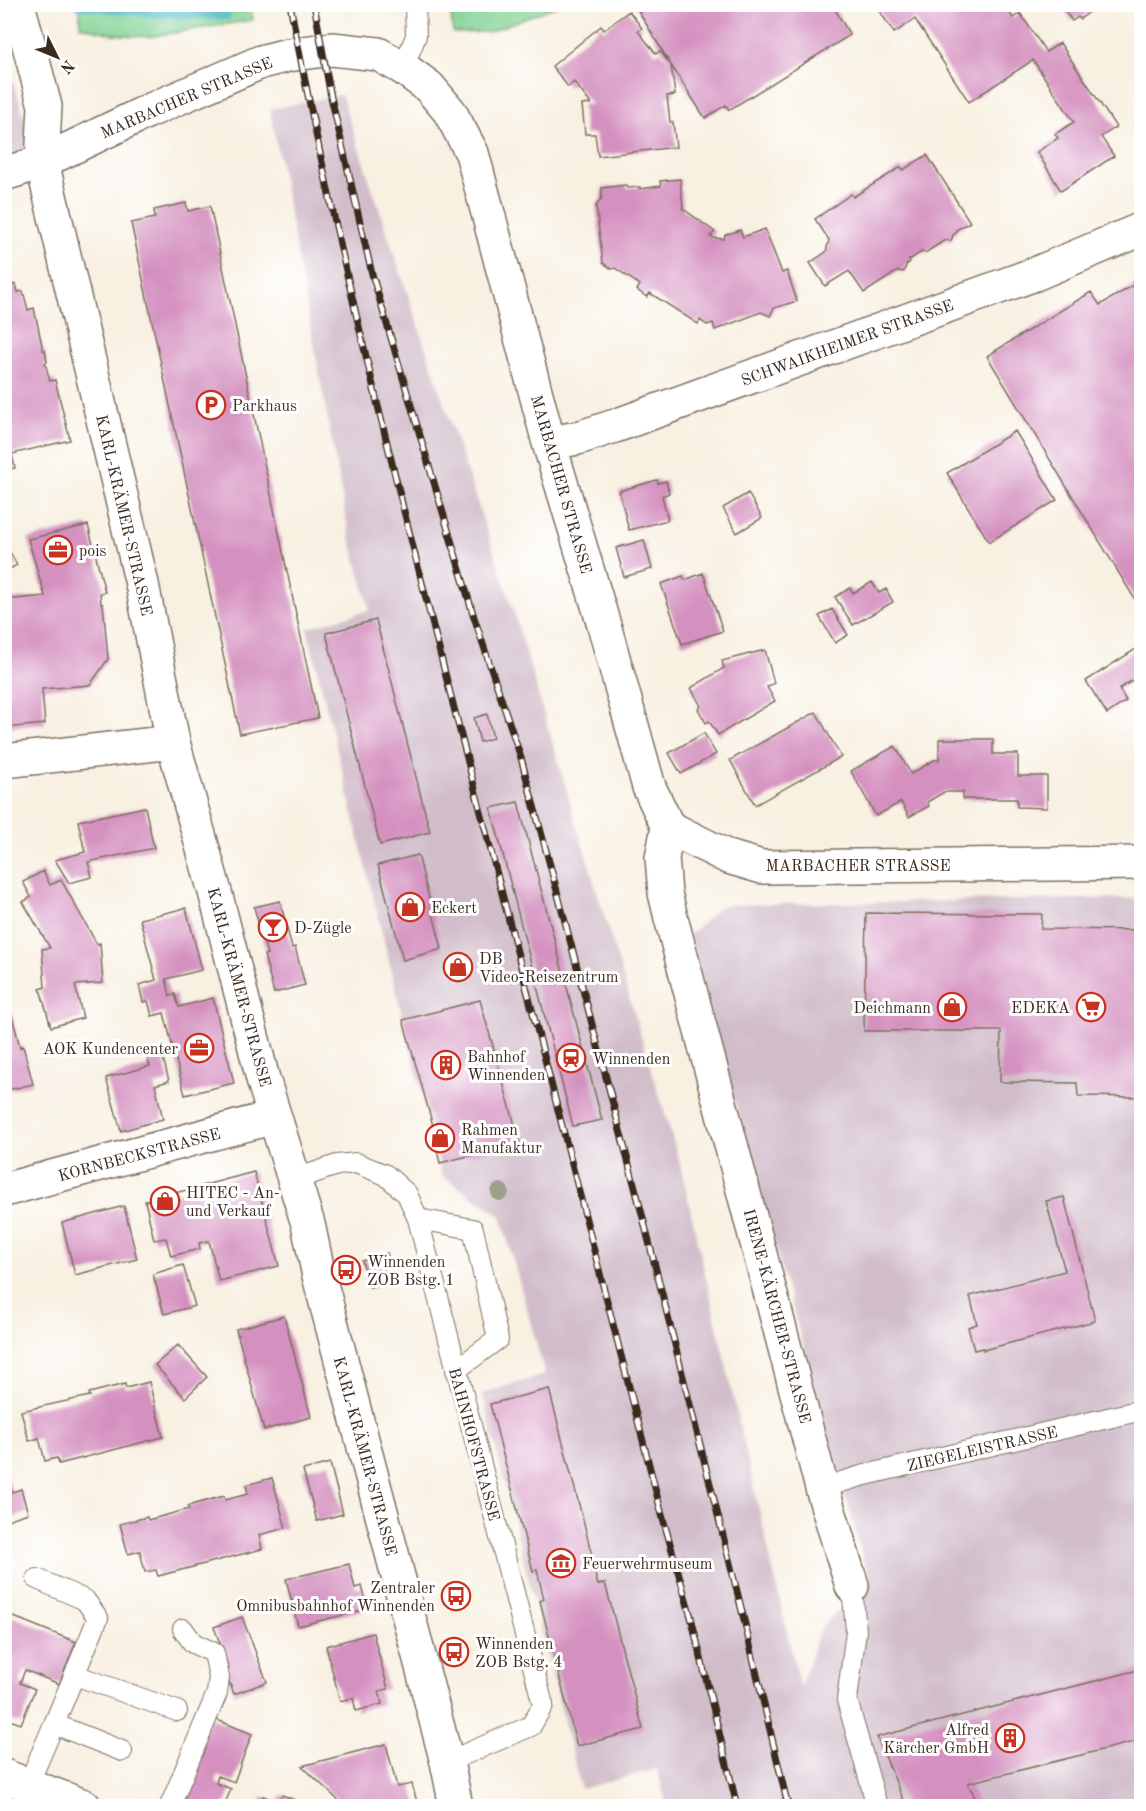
<svg xmlns="http://www.w3.org/2000/svg" width="1146" height="1811" font-family="'Old Standard TT',serif">
<rect width="100%" height="100%" fill="#fff"/>
<filter id="ink" filterUnits="userSpaceOnUse"><feTurbulence type="fractalNoise" baseFrequency=".0167" numOctaves="2"/><feDisplacementMap in="SourceGraphic" scale="12" xChannelSelector="R" yChannelSelector="G"/><feConvolveMatrix kernelMatrix="1 2 1 2 8 2 1 2 1" color-interpolation-filters="sRGB"/></filter>
<filter id="wash" filterUnits="userSpaceOnUse"><feTurbulence type="fractalNoise" baseFrequency=".008" numOctaves="4" result="noise"/><feDisplacementMap in="SourceGraphic" scale="24" xChannelSelector="R" yChannelSelector="G"/><feGaussianBlur stdDeviation="1.35" result="paint"/><feColorMatrix in="noise" values="0 0 0 0 0 0 0 0 0 0 0 0 0 0 0 0 0 1.4 0 .05"/><feComposite in="paint" operator="in"/></filter>
<g filter="url(#wash)">
<rect width="100%" height="100%" fill="#f8f0e1"/>
<path fill="#d1bdca" d="M4,56L37,154L4,167Z
M341,95L513,609L580,836L679,1160L800,1688L821,1627L869,1580L688,936L722,905L1141,898V1806H667L657,1769L581,1789L482,1393L545,1375L501,1216L442,1176L307,628L370,610L349,534L270,109Z"/>
<path fill="#83d394" stroke="#5f7e59" stroke-width="1.5" d="M80,4L250,5L253,20L148,37L112,34L80,26Z
M450,5V4L559,5L489,32L453,33Z"/>
<g fill="none" stroke-linecap="round" stroke-linejoin="round">
<path stroke="#4ab7c5" stroke-width="10" d="M79,5L160,13L226,15"/>
</g>
<g id="blocks">
<path fill="#d490bf" d="M634,4H832L850,35L729,110L726,105L705,118L671,65L675,95L667,96L670,122H673L676,147L598,156L595,134H585L582,105L591,104L574,82L568,87L552,66L601,26L604,30L629,11L642,28L638,31L656,54L660,51L671,65Z
M875,4H1004L1013,18L1020,13L1046,52L1060,43L1116,127L1101,137L1114,156L1061,191L1037,152L1058,138L1055,134L1074,122L1033,60L969,102L915,19L894,33Z
M1060,4H1100L1080,19L1078,17L1072,21Z
M927,155L970,222L956,230L957,232L953,235L951,241L945,240L925,253L923,251L909,260L910,262L906,265L904,272L898,271L864,293L849,271L825,286L810,263L826,252L829,240L815,219L851,194L853,197L901,167L903,170Z
M680,179L683,207L682,208L715,232L710,236L714,238L724,239L725,235L740,230L743,237L765,229L782,273L787,271L797,301L774,308L770,316L761,312L715,330L713,323L707,325L700,320L698,324L650,293L647,297L637,290L640,285L615,268L612,269L603,263L596,206L602,197V188L626,185L627,188L640,187V189L661,186L660,181Z
M186,203L188,211L210,206L318,718L240,734L131,223L155,218L154,210Z
M1142,280V611L987,356L1091,292L1100,305Z
M16,284L18,292L23,291L28,310L34,308L43,350H45L47,362L45,363L50,381L55,380L70,440L12,454L15,468L4,470V287Z
M1015,431L1057,500L989,542L947,473Z
M657,480L658,483L666,481L669,493L662,496L668,520L629,530L619,491Z
M748,493L762,518L737,533L723,508Z
M88,525L105,592L100,593L101,604H103L108,659L90,685L42,689L45,724L4,728V600L45,596L28,539Z
M644,540L652,569L624,577L616,548Z
M4,541L17,565L4,572Z
M703,573L723,631L682,644L661,584L683,576L685,580Z
M872,582L879,593L886,589L893,602L853,625L835,597L850,588L853,593Z
M832,609L848,635L835,643L819,616Z
M376,620L430,832L380,845L326,633Z
M1142,645V674L1119,689L1126,701L1107,714L1086,681Z
M765,650L774,683L767,687L775,701L718,735L709,721L706,723L698,709L701,706L691,688L724,668L722,661Z
M816,712L841,757L755,805L730,760Z
M487,714L493,738L480,742L474,718Z
M704,733L716,754L681,774L669,753Z
M939,739H993V754H1018V776H1047V808L1017,807V799H963V792H944L927,802L929,806L909,817L901,802L876,816L851,771L895,746L911,774L934,760H939Z
M518,802L602,1120L573,1126L491,808Z
M145,807L154,848L88,862L92,877L69,883L55,860L85,852L78,821Z
M418,855L442,949L403,960L378,865Z
M43,871L50,885L61,880L97,944L100,943L103,983L75,985L83,1018L51,1027L40,989L45,987L42,949L50,948L23,902L31,897L23,882Z
M280,901L292,948L295,947L305,985L274,993L264,955L267,954L254,907Z
M186,908L202,970L166,979L170,996L175,994L179,1007L213,998L234,1083L185,1095L164,1013L152,1016L148,1001L143,1002L139,985L156,980L140,919Z
M866,913L1042,914L1041,929L1142,930V1097L1078,1096L1077,1083L1000,1082L1001,1031H864Z
M7,996L20,1047L23,1046L33,1084L4,1091V997Z
M480,1000L520,1143L440,1163L432,1130L434,1129L403,1020Z
M162,1054L169,1081L155,1085L163,1119L121,1131L106,1078L150,1066L147,1058Z
M254,1172L279,1266L219,1281L209,1241L199,1243L200,1249L171,1256L166,1238L154,1240L145,1201Z
M1064,1197L1095,1321L983,1350V1348L974,1350L968,1327L977,1324L970,1296L1065,1271L1046,1201Z
M124,1206L137,1259L75,1275L62,1223Z
M387,1253L396,1280L370,1287L362,1261Z
M183,1265L195,1306L164,1314L153,1274Z
M284,1316L311,1417L264,1430L236,1329Z
M178,1345L207,1377L185,1398L155,1365Z
M149,1382L163,1437L59,1464L57,1458L45,1461L39,1438L29,1441L21,1411L90,1396L89,1393L125,1384L126,1388Z
M549,1389L592,1555L590,1556L598,1585L605,1583L643,1729L577,1746L540,1601L544,1599L537,1570L533,1571L490,1404Z
M330,1463L343,1514L317,1521L303,1470Z
M4,1465L12,1492L21,1489L28,1513L4,1521Z
M272,1478L286,1528L259,1535L262,1549L158,1576L156,1570L145,1572L140,1551L128,1554L120,1524L147,1517L148,1520L189,1509L188,1506L224,1496L225,1500L248,1494L246,1485Z
M349,1564L355,1588L362,1586L368,1609L298,1626L286,1579Z
M4,1613L76,1642L59,1684L25,1670L20,1683L35,1689L21,1724L4,1718Z
M242,1617L267,1682L234,1694L225,1671L229,1669L214,1627Z
M373,1633L388,1689L379,1691L382,1704L356,1711L353,1698L340,1701L326,1646Z
M1142,1669V1740L968,1783L979,1806H906L877,1737Z
M210,1717L252,1734L234,1782L218,1776L216,1783L231,1789L224,1806H176Z
M386,1744L397,1787L412,1784L418,1806H335L336,1803L340,1802L302,1766Z
M282,1795L297,1801L295,1806H259L263,1796L278,1802Z"/>
</g>
</g>
<g filter="url(#ink)">
<use href="#blocks" fill-opacity="0" stroke="#7d6f62" stroke-width="1.5"/>
<g fill="none" stroke-linecap="round" stroke-linejoin="round">
<g stroke="#7d6f62" stroke-width="22">
<path id="lane" d="M403,68L416,36L415,4
M293,1180L337,1165L356,1163L386,1175L407,1194L418,1219L543,1705L531,1726L447,1762
M418,1219L473,1229L498,1339L456,1370
M822,1488L861,1476L1142,1410
M37,1579L85,1600L98,1618L54,1724
M852,1586L856,1631L847,1700L877,1806
M75,1675L177,1711
M28,1785L54,1724L122,1751
M170,1806L217,1693L219,1677L214,1653L193,1643L183,1629"/>
</g>
<g stroke="#7d6f62" stroke-width="36">
<path id="street" d="M42,162L142,584L173,742L215,892L263,1079L308,1224L319,1276L447,1762L456,1806
M4,761L173,742
M668,827L662,858L665,893L671,918L822,1488L852,1586
M4,1190L274,1117
M4,1776L84,1806"/>
</g>
<g stroke="#7d6f62" stroke-width="36">
<path id="secondary" d="M18,4L45,106L42,162
M4,174L42,162L146,112L261,62L288,55L332,49L378,54L403,68L429,87L450,112L472,153L549,443L604,625L649,787L668,827L728,857L762,867L1142,863
M549,443L578,438L615,426L1035,274L1142,229"/>
</g>
<use href="#lane" stroke="#fff" stroke-width="20"/>
<use href="#street" stroke="#fff" stroke-width="33"/>
<use href="#secondary" stroke="#fff" stroke-width="33"/>
<g stroke="#3b2a1e" stroke-width="7">
<path id="rail" d="M290,4C337,253 400,498 463,743C530,1000 596,1258 662,1515L691,1617L737,1806
M314,4L331,97L372,274L474,617L521,758L557,891L642,1214L740,1603L788,1806"/>
</g>
<use href="#rail" stroke="#fff" stroke-width="4.5" stroke-dasharray="14" stroke-linecap="butt"/>
</g>
<circle fill="#9c9f89" cx="500" cy="1192" r="9"/>
</g>
<defs>
<g id="parking-ring" transform="scale(1.5)"><circle r="9.5" fill="#fff" stroke="#c8321e" stroke-width="1.5"/><path d="M-3.5-5.5H1a3.5 3.5 0 0 1 0 7H-1V5.5H-3.5ZM-1-3.4V-.6H.8a1.4 1.4 0 0 0 0-2.8Z" fill="#c8321e"/></g>
<g id="office-ring" transform="scale(1.5)"><circle r="9.5" fill="#fff" stroke="#c8321e" stroke-width="1.5"/><path d="M-6-3h4V-5.5h4V-3h4V5H-6ZM-1-4.5V-3h2v-1.5ZM-6 0V1H6V0Z" fill="#c8321e"/></g>
<g id="shop-ring" transform="scale(1.5)"><circle r="9.5" fill="#fff" stroke="#c8321e" stroke-width="1.5"/><path d="M-5-2.5h2.3a2.7 3.5 0 0 1 5.4 0H5L5.5 6h-11ZM-1.5-2.5h3a1.5 2.3 0 0 0-3 0Z" fill="#c8321e"/></g>
<g id="bar-ring" transform="scale(1.5)"><circle r="9.5" fill="#fff" stroke="#c8321e" stroke-width="1.5"/><path d="M-6-5H6L.8 .8V4.5H3.5V6h-7V4.5H-.8V.8Z" fill="#c8321e"/></g>
<g id="supermarket-ring" transform="scale(1.5)"><circle r="9.5" fill="#fff" stroke="#c8321e" stroke-width="1.5"/><path d="M-6-5.5h2.5l.6 2H6L4.5 2H-2.5L-4.4-4H-6ZM-1.5 3.2a1.3 1.3 0 1 0 .1 0ZM3 3.2a1.3 1.3 0 1 0 .1 0Z" fill="#c8321e"/></g>
<g id="station-ring" transform="scale(1.5)"><circle r="9.5" fill="#fff" stroke="#c8321e" stroke-width="1.5"/><path d="M-3-6H3Q5-6 5-4V2Q5 4 3 4L4.5 6H3L1.5 4h-3L-3 6H-4.5L-3 4Q-5 4-5 2V-4Q-5-6-3-6ZM-3.5-4v3h7v-3ZM-3.5 1v1.5H-2V1ZM2 1v1.5H3.5V1Z" fill="#c8321e"/></g>
<g id="building-ring" transform="scale(1.5)"><circle r="9.5" fill="#fff" stroke="#c8321e" stroke-width="1.5"/><path d="M-4-6H4V6H1V3H-1V6H-4ZM-2.5-4.3h1.7v1.8h-1.7ZM.8-4.3h1.7v1.8H.8ZM-2.5-1h1.7V.8h-1.7ZM.8-1h1.7V.8H.8Z" fill="#c8321e"/></g>
<g id="bus-ring" transform="scale(1.5)"><circle r="9.5" fill="#fff" stroke="#c8321e" stroke-width="1.5"/><path d="M-5-6H5V4H4V6H2V4H-2V6H-4V4H-5ZM-3.5-4V0h7V-4ZM-3.5 1.2v1.5H-2V1.2ZM2 1.2v1.5H3.5V1.2Z" fill="#c8321e"/></g>
<g id="museum-ring" transform="scale(1.5)"><circle r="9.5" fill="#fff" stroke="#c8321e" stroke-width="1.5"/><path d="M0-6L6-3V-2H-6V-3ZM-5-1h2V3h-2ZM-1-1h2V3h-2ZM3-1h2V3H3ZM-6 4H6V6H-6Z" fill="#c8321e"/></g>
</defs>
<g fill-rule="evenodd">
<use href="#parking-ring" x="211" y="405"/>
<use href="#office-ring" x="58" y="550"/>
<use href="#shop-ring" x="410" y="907"/>
<use href="#bar-ring" x="273" y="927"/>
<use href="#shop-ring" x="458" y="967"/>
<use href="#shop-ring" x="952" y="1007"/>
<use href="#supermarket-ring" x="1091" y="1007"/>
<use href="#office-ring" x="199" y="1048"/>
<use href="#station-ring" x="571" y="1058"/>
<use href="#building-ring" x="446" y="1065"/>
<use href="#shop-ring" x="440" y="1138"/>
<use href="#shop-ring" x="165" y="1201"/>
<use href="#bus-ring" x="346" y="1270"/>
<use href="#museum-ring" x="561" y="1563"/>
<use href="#bus-ring" x="456" y="1596"/>
<use href="#bus-ring" x="454" y="1652"/>
<use href="#building-ring" x="1010" y="1738"/>
</g>
<g text-anchor="middle" stroke-width="6" stroke-linejoin="round" paint-order="stroke">
<g font-size="16" fill="#3b2a1e" stroke="#fff">
<text transform="translate(186 97) rotate(-23)" y="6">MARBACHER STRASSE</text>
<text transform="translate(847 342) rotate(-20)" y="6">SCHWAIKHEIMER STRASSE</text>
<text transform="translate(562 484) rotate(74)" y="6">MARBACHER STRASSE</text>
<text transform="translate(125 515) rotate(77)" y="6">KARL-KRÄMER-STRASSE</text>
<text x="858" y="871">MARBACHER STRASSE</text>
<text transform="translate(240 987) rotate(75)" y="6">KARL-KRÄMER-STRASSE</text>
<text transform="translate(139 1154) rotate(-15)" y="6">KORNBECKSTRASSE</text>
<text transform="translate(778 1316) rotate(75)" y="6">IRENE-KÄRCHER-STRASSE</text>
<text transform="translate(475 1444) rotate(75)" y="6">BAHNHOFSTRASSE</text>
<text transform="translate(982 1448) rotate(-13)" y="6">ZIEGELEISTRASSE</text>
<text transform="translate(366 1456) rotate(75)" y="6">KARL-KRÄMER-STRASSE</text>
</g>
<g font-size="16" fill="#3b2a1e" stroke="#fff" text-anchor="start">
<text x="232" y="411">Parkhaus</text>
<text x="79" y="556">pois</text>
<text x="431" y="913">Eckert</text>
<text x="294" y="933">D-Zügle</text>
<text x="479" y="964">DB<tspan x="479" dy="18">Video-Reisezentrum</tspan></text>
<text x="931" y="1013" text-anchor="end">Deichmann</text>
<text x="1070" y="1013" text-anchor="end">EDEKA</text>
<text x="178" y="1054" text-anchor="end">AOK Kundencenter</text>
<text x="467" y="1062">Bahnhof<tspan x="467" dy="18">Winnenden</tspan></text>
<text x="592" y="1064">Winnenden</text>
<text x="461" y="1135">Rahmen<tspan x="461" dy="18">Manufaktur</tspan></text>
<text x="186" y="1198">HITEC - An-<tspan x="186" dy="18">und Verkauf</tspan></text>
<text x="367" y="1267">Winnenden<tspan x="367" dy="18">ZOB Bstg. 1</tspan></text>
<text x="582" y="1569">Feuerwehrmuseum</text>
<text x="435" y="1593" text-anchor="end">Zentraler<tspan x="435" dy="18">Omnibusbahnhof Winnenden</tspan></text>
<text x="475" y="1649">Winnenden<tspan x="475" dy="18">ZOB Bstg. 4</tspan></text>
<text x="989" y="1735" text-anchor="end">Alfred<tspan x="989" dy="18">Kärcher GmbH</tspan></text>
</g>
</g>
<rect width="1146" height="1811" fill="none" stroke="#fff" stroke-width="24"/>
<g transform="translate(57 57) rotate(133)" stroke="#ffffff" stroke-width="4.5" paint-order="stroke">
<path d="M0-4.5L10 22L0 15L-10 22Z" fill="#3b2a1e"/>
<text y="-9" font-size="16" font-weight="bold" text-anchor="middle" fill="#3b2a1e">N</text>
</g>
</svg>
